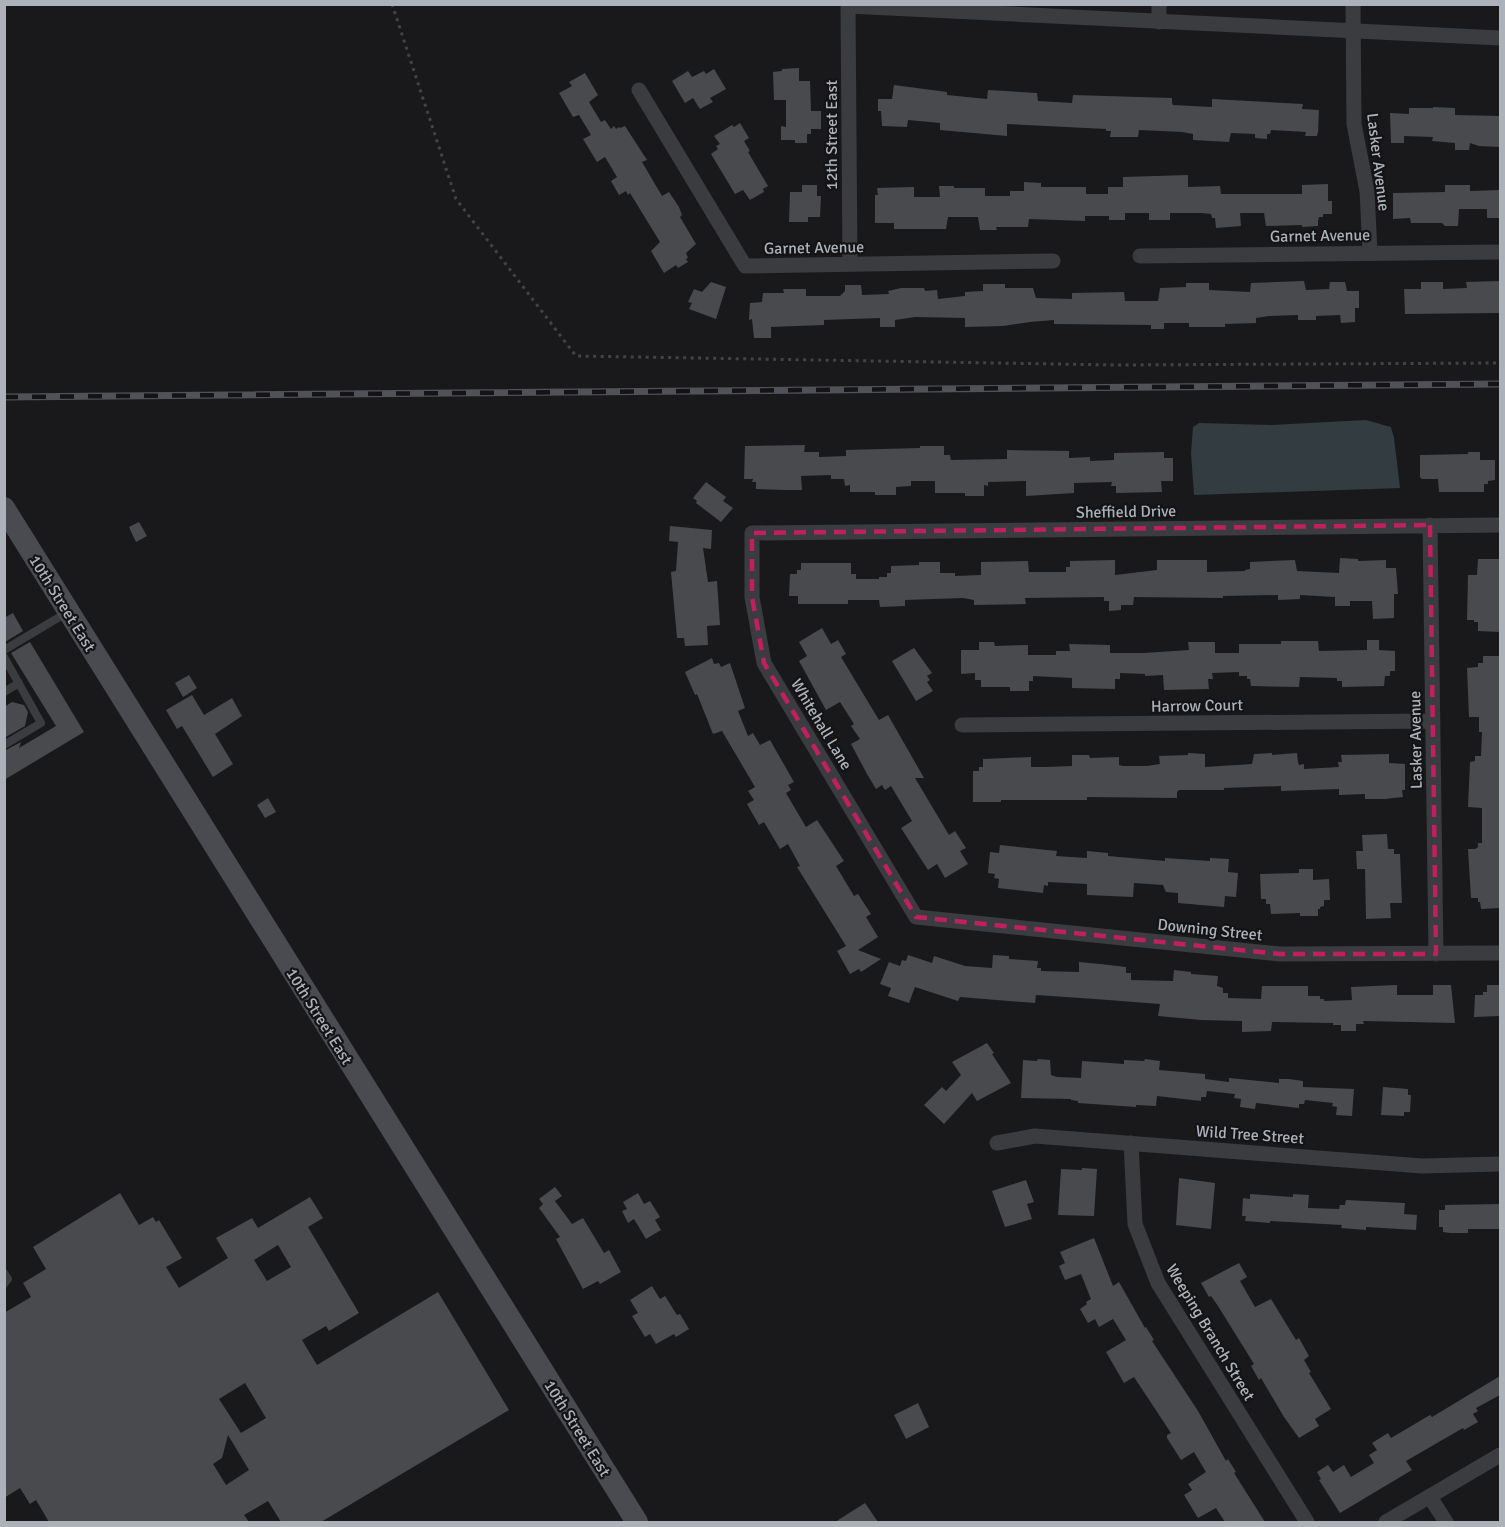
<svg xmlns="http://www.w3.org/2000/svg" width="1505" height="1527" font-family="Signika,sans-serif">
<rect width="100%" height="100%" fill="#19191b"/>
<path fill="#323c41" d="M1366,420L1391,427L1394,438L1400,488L1194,495L1191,453L1193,427L1199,423L1271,425Z"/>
<path fill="#484a4e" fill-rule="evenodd" d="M799,68V81H810L811,111H821V129H811V134H807V143H795V140H781V126L786,127V100H774L773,72L782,71V69Z
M714,69L726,89L710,98L713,102L700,109L693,98L685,103L672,81L688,71L692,77L704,71L706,74Z
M585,73L598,95L589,102L601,122L605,120L611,129L614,126L616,129L619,127L620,128L625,126L647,160L642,162L662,196L669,192L679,207L682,215L680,217L696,244L686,253L688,258L686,259L688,262L678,268L676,265L664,273L651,251L660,242L630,193L628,195L626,191L619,195L611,181L617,177L605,157L597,162L583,139L591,135L579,115L573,117L559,93L572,86L569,82Z
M894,85L947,92V95L987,99L988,90L1037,93L1038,101L1072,103L1073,95L1172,98V103L1173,105L1212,107V99L1303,104L1302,109L1319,110L1318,132L1317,136H1305L1306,132L1271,130L1270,134H1267V139L1255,138V134L1231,133L1229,142L1193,140V134L1182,132L1139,130L1138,137H1110L1111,131H1106V129L1007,124V136L940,130V123L908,120L907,127L882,126L881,111H878V99H892Z
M1433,107L1455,108V115L1500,116V147L1479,146L1470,143L1469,150H1455V143L1432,141L1433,137L1404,136V143H1391L1390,113L1409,114V108H1433Z
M740,123L749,138L744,141L750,151L748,152L768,186L763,189L764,192L750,200L743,190L735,194L711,154L718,149L716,146L720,144L714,136L732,125L734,127Z
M1188,175V187L1220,186L1221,194H1302V185L1328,184V201H1332V214H1323V217H1319L1318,221V226L1302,227V225L1266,226L1264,213H1240L1241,226L1216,228L1215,218H1212L1211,214L1202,213H1170V220H1149V213H1125V220H1109V216H1085V221L1029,219L1028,227H996L997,230H980L978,217H948L946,229H894V223H875V195H878L877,188L914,187V197H940L939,186H954V188H985V196H1010V191H1024V182L1041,183V187H1086V194H1108V187H1123V177Z
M802,185H817V196H821L820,217H808V222H789L790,192H802Z
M1445,185H1470V191L1500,190V218H1487V209H1459L1458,226H1445L1442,223H1411L1410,218L1393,219V193L1445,192Z
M1304,281L1306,290L1329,289L1330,282H1345L1347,291H1359V308H1355V322L1341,323L1340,315L1316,316V320H1298V315L1269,316L1256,318V323L1225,324V327H1189V323H1164V329H1151V325L1054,324V320L1030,322L1003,326L965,327V318L915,317L895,320V327H880V318L824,320V325L771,327V338H754L752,319L749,320L750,303L762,302L763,293H784L783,289H806V296H840L845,291V285H861L862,295L889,294L888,291L901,288H924L925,291L937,290L938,299L965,296V292L983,291V284H1005V288H1033L1036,298L1072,299V293L1124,292L1125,301H1158L1160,288L1186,287V283H1209V290L1250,292L1251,283Z
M1500,281V313L1405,314L1404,289H1421V282H1443V289L1467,288L1466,282Z
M711,282L726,287L716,319L689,309L692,303L688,302L694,289L702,292Z
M805,445L804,452H819V457L846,456V450L920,448V446H944V455H950L951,460L1007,459V450L1069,451V458L1090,457V461L1114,460V453L1164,452V458H1173V481H1161L1162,492L1116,493V486H1111L1112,482L1074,483V493L1026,496V481L988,482V486L984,485V496H965V493H935V481H911V486L896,487V495H875V492H850V485L845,486L844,479H831V475L801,476L802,490H784L756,489V482H752L753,479H744L745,446Z
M1468,452H1480V460H1495V480L1488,481V484H1484V492H1439L1438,479H1422L1420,477V455L1468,454Z
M706,482L726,497L723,501L733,508L721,522L696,503L697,501L693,498Z
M139,522L147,536L136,542L129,527Z
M670,526L712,530L711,549L703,548L708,582L717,581L720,625L707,626L708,645L685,646L684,638H677L671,572L676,571L678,542L669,541Z
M1340,558L1358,559V561L1386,560V568H1396L1398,594H1394V618L1373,619L1372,601H1350V606H1335V597L1300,595V599L1278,600V595L1223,596V598L1134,597L1133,605H1121V610L1109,611V601H1104V597L1025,598L1026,604L974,605V600L963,598L905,600V606L880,607L879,600H848V604H798V596H789L790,574H797V570H801V563H851V574H856V579H879V577H887V573H891V566L919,565V562H940V573H955V576L981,575V562L1028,561L1029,572H1066V567H1070V561L1115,560V575L1157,570V560H1207V572L1245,571V570L1250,569V562L1295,560L1297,571L1339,573Z
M1478,559H1500V632L1478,631V622H1474V620H1467L1468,575H1477Z
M13,613L23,631L5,642L4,618Z
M822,628L831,644L838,640L846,654L841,657L879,720L888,715L924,778H915L949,835L955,831L966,848L960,851L968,864L945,878L937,864L928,870L901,828L912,821L891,786L885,790L882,785L876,789L867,774L851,744L860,739L851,726L854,724L840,702L826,710L799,661L807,656L799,642Z
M1367,640H1379V650L1395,651V671H1390V676H1385L1384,686L1342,687V681H1337V678L1300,677L1299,687L1251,686L1250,679H1247V676H1239V672L1212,673L1213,679H1208L1209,689L1164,690L1163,675L1145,676V674L1120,673V679H1115V689L1072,688V678L1033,676V681H1029V691H1010V687H981V680H975V673L961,674V650H979V642H994L995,646L1028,645V655H1056V651H1070L1069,644L1110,645V653H1144L1189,650L1188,642H1215V653H1239V644H1281V641H1318L1319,651L1367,650Z
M30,642L84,732L4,780V751L21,742L19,748L56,726L11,653Z
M914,648L932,673L927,676L930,680L927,682L933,691L916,701L892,661Z
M1483,656H1500V908L1481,909L1480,902H1478V898H1471L1468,849H1475L1478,847V843H1482V808L1468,807L1470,762L1475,761V756H1481L1482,732H1479V717H1469L1467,668L1478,667V663H1483Z
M712,658L714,664L719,663L721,667L730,663L745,708L738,711L748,736L753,733L760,745L770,740L794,782L788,785L791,790L786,793L793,805L806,827L817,820L844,861L836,866L854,896L858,894L871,914L866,917L878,937L858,950L881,959L861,972L859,969L850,974L837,951L846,946L797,867L800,866L788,844L780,849L764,822L759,825L747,804L754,800L748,791L755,787L722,731L713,734L697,694L695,695L685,672Z
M189,675L197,688L183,697L175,683Z
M192,695L204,715L232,698L242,716L215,734L233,764L213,777L182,726L177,729L166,710Z
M12,702L24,705L28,712L25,726L4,738V707Z
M1188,753L1205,754V767L1252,764L1254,754L1272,753V755L1297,753L1298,762L1299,765L1304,764V769L1339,767L1338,762H1342L1341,755L1389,754V763L1405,764V790H1402L1403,797L1385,799H1365V794L1339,795V789L1281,791V786L1224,788V790H1179L1177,792V798L1087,797V800H1001V802H973V771H979V767H983V759L1031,757V767H1046L1072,766V755H1089L1090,758L1119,757V765L1123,766H1147L1160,764L1159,756L1188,755Z
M268,798L276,812L265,818L257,805Z
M1387,834L1388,849H1394V854H1400L1402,903H1390L1391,918L1366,919L1365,869H1357L1356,851H1363L1362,835Z
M1000,845L1057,851L1056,856L1087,858V851L1108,853V856L1165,861V858L1210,861V858L1229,859L1228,872L1238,873L1236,897L1225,896L1224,907L1178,903V893L1166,892L1163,885L1134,883L1133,897L1087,895V884L1048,882V886L1044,885L1043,893L998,888L999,879L994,878L995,874L988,873L990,852L999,853Z
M1299,869H1313V880L1329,879L1330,900H1324V906L1320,907V909H1318V916H1300V913L1271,914L1270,904H1266V899H1261L1260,874L1299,873Z
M908,955L932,963L934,956L965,966L992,968L993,955L1009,956V959L1038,961L1037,968H1041V971L1079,972V962L1100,964L1126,967V973H1131V980L1173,981L1174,970L1191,972V974L1218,976L1217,986L1223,988V993H1228V998L1261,999L1262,986H1308V996H1320V999H1324V1001L1352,1000L1351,987L1397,985V995H1433V985H1451L1455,1023L1363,1021L1364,1024H1356V1031H1341V1025H1333V1023L1272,1022L1271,1031L1242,1032V1021L1201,1020L1158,1016L1160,1004L1095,999L1036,995L1035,1003L960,997L958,1001L915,987L909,1003L888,996L891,988L880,984L889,962L900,966L902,960L906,961Z
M1487,985H1500V1016L1474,1017L1475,995H1483V992H1487Z
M987,1043L994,1053L992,1054L1011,1083L977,1101L972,1093L944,1124L924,1105L942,1087L946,1091L961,1075L952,1062Z
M1038,1059L1050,1060L1051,1075L1057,1077L1081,1078L1082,1061L1124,1064V1060L1144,1061L1145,1059L1160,1061L1159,1070L1205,1074V1079L1229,1082V1078L1279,1083V1079H1289L1303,1081V1087L1354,1089L1352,1116L1336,1115L1337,1107L1332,1106L1333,1103L1305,1100L1304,1104H1299V1108L1256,1103L1255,1109L1240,1107L1241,1099L1234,1098L1235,1094L1207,1091L1206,1097H1201V1101L1157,1096L1156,1106L1136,1105V1107L1078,1103V1101L1071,1100V1099L1021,1098L1023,1060L1037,1061Z
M1383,1087L1408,1089V1095H1411L1410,1112H1404V1116L1381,1115Z
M1082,1168L1097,1169L1094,1216L1058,1215L1061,1169L1082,1170Z
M1179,1178L1215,1183L1211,1229L1176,1225Z
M1026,1180L1034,1202L1027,1204L1032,1219L1005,1227L992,1191Z
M555,1187L562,1196L555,1201L572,1224L583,1218L604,1253L609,1250L621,1272L600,1284L598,1281L583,1289L556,1239L560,1237L539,1208L543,1204L539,1199Z
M120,1193L139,1225L153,1217L156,1222L159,1220L182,1258L166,1267L179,1288L228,1258L216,1238L252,1218L258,1228L310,1197L323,1218L308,1227L359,1313L329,1331L326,1326L302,1340L317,1365L438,1292L509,1410L321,1522H281L268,1501L244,1515L249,1522H49L36,1500L30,1504L20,1488L4,1498V1313L31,1297L23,1283L46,1269L33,1247ZM278,1245L291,1267L267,1281L254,1260ZM245,1383L266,1418L241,1433L219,1399ZM228,1435L249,1470L226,1485L213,1464L222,1458Z
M638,1193L644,1204L650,1201L660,1217L655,1220L661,1230L646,1239L634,1219L628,1223L622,1211L627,1209L623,1202Z
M1250,1194L1293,1197V1194L1309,1195L1308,1208L1339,1209L1340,1205H1345L1346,1200L1405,1203L1404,1214L1417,1215L1416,1230L1366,1227V1230L1341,1228L1342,1225L1270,1221V1223L1245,1221L1246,1216H1242L1243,1198L1250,1199Z
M1500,1204V1229H1468V1233H1450L1443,1232V1227H1439V1210H1445V1205Z
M1094,1238L1113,1286L1119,1282L1145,1328L1146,1327L1154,1340L1152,1341L1198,1411L1226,1461L1228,1459L1236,1472L1234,1473L1265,1522H1225L1216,1508L1198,1518L1184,1495L1192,1490L1188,1484L1206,1472L1194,1452L1181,1460L1167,1438V1435L1171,1433L1134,1377L1124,1383L1106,1352L1126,1340L1113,1319L1099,1327L1095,1319L1088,1323L1080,1309L1087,1304L1086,1302L1091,1299L1081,1274L1065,1280L1059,1266L1065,1263L1060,1252Z
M1239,1263L1247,1277L1240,1281L1255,1307L1271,1299L1296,1340L1299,1338L1309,1356L1304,1360L1311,1372L1309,1373L1331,1409L1315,1419L1319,1426L1299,1438L1284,1417L1261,1378L1259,1380L1251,1366L1254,1364L1218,1306L1211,1296L1209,1297L1201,1283Z
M652,1286L660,1299L665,1296L677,1315L680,1314L689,1329L676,1337L674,1334L656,1344L650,1334L645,1337L632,1316L638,1313L630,1300Z
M1500,1376V1395L1476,1408L1478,1411L1473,1414L1478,1422L1464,1430L1463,1428L1406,1461L1412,1470L1340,1513L1319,1480L1321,1479L1317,1472L1328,1465L1333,1472L1344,1465L1351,1477L1374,1463L1369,1455L1377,1450L1372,1443L1388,1433L1391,1438L1430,1415L1432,1417Z
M918,1403L929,1427L906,1439L894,1415Z
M865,1503L878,1522H835Z"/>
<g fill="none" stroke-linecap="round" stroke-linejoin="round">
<path stroke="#414347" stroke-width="3" stroke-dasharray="3 4.5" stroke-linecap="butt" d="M392,4L456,199L576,356L1117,365L1500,363"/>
<path stroke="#3a3c40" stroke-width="8" d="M4,650L68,612
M4,657L41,723L4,745
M4,692L19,683
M4,1273L8,1279L4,1284"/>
<path stroke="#3a3c40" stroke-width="15" d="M1353,4L1354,124L1367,191L1370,252
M1159,22V4
M639,90L745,266L1053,261
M1140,256L1500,252
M850,264L848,6L1500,38
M1430,525L1436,954
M1500,525L752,533V597L764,663L916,917L1280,954L1500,953
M962,725L1433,721
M997,1143L1035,1136L1422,1166L1500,1164
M1131,1143L1135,1224L1158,1283L1307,1522
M1430,1497L1446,1522
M1386,1522L1500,1455"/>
<path stroke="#494b50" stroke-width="22" d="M4,508L637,1522"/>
<g stroke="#505257" stroke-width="7">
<path id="rail" d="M4,397L1500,384"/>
</g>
<use href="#rail" stroke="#141416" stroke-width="4.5" stroke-dasharray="14" stroke-linecap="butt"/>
</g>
<path fill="none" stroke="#c12060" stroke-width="4.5" stroke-dasharray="12 8" stroke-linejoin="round" d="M1430,525L1436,954H1280L916,917L764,663L752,597V533Z"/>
<g text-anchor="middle" stroke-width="4.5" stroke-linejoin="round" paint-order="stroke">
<g font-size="16" fill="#adb2ba" stroke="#141416">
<text transform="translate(831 135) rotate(-90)" y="6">12th Street East</text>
<text transform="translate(1379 162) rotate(83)" y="6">Lasker Avenue</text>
<text transform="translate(1320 235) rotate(-1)" y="6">Garnet Avenue</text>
<text transform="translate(814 247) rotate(-1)" y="6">Garnet Avenue</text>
<text transform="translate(1126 511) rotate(-1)" y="6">Sheffield Drive</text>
<text transform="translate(63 603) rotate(58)" y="6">10th Street East</text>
<text transform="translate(1197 705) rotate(-1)" y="6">Harrow Court</text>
<text transform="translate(822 724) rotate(59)" y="6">Whitehall Lane</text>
<text transform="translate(1415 740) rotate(-91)" y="6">Lasker Avenue</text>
<text transform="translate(1210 929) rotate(6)" y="6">Downing Street</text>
<text transform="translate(320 1016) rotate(58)" y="6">10th Street East</text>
<text transform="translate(1250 1134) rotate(4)" y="6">Wild Tree Street</text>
<text transform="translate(1211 1332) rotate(59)" y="6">Weeping Branch Street</text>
<text transform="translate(578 1428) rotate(58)" y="6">10th Street East</text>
</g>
</g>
<rect width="1505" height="1527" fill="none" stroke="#adb2ba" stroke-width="12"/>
</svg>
